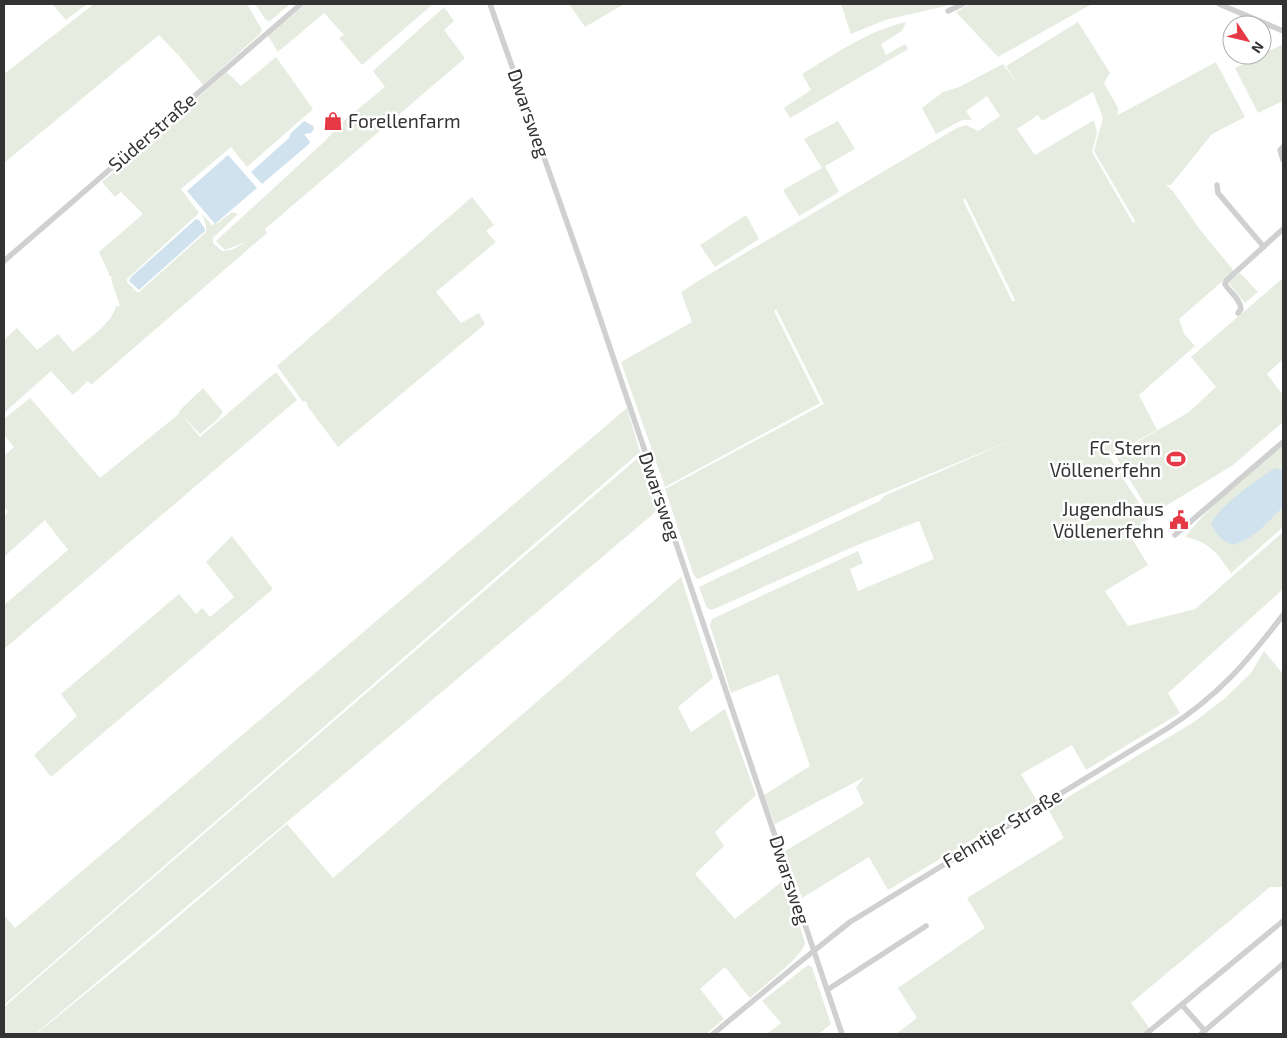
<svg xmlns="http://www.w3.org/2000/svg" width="1287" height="1038" font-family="'Exo 2',sans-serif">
<rect width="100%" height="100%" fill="#fff"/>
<path fill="#e6ecdf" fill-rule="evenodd" d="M52,4H87L66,20Z
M94,4H247L262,30L260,34L203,85L179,56L159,35L4,163V74Z
M255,4H290L270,21L266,20Z
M306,4H433L362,65L339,38L344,35L324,13L278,52L268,36Z
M569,4H624L585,27Z
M841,4H954L885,20L851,34Z
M970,4H1092L998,57L956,12Z
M444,7L454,21L444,30L465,58L265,229L267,233L91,385L88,381L73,395L51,371L4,413V340L17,328L37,350L58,334L73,352C86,340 113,323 116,306H120L111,279L113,278L110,276L99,252L143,214L121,192L115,197L102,182L227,72L241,86L276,57L313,109L247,167L231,147L181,189L199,213L127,279V282L138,293L206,232V225L202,214L212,225L218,223L232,212L238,214L213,238V243L222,251L231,250L248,241L225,250L216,241L325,141L341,123L385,87L373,71Z
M906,22L902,31L881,44L886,55L905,44L908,49L790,118L784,108L811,90L802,74C835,54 867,31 906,22Z
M1078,22L1110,73L1104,83L1118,108V115L1216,62L1245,117L1212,134L1171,185H1166L1172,190L1201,231L1234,271L1179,319L1184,334L1195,346L1139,395L1157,430L1109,456L1149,519L1129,534L1148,565L1105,591L1128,626L1195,609L1283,532V589L1168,693L1180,713L1086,770L1072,745L1021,774L1037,801L888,890L869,857L802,898L785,851L864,804L856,787L865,777L775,824L764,795L810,766L778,674L731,693L710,625L712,619L858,551L863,563L850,569L858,591L934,559L919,521L855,546L712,610L707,608L699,587L880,501L884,496L1017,438L869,499L698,579L694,576L665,489L824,404L776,309L774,311L820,403L665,487L621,362L692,322L681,292L698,281L957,128L966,125L978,131L1000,116L987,96L966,111L972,120H962L936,134L922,108L943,92L959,87L1003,64L1017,83L1006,66ZM1093,92L1103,118L1094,151L1135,221L1133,223L1092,152L1097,133L1094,120L1035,155L1017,129L1038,115L1042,121ZM965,198L1015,300V301H1012L963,200Z
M1283,44V101L1258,113L1235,68Z
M838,121L855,149L825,166L839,192L799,216L783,190L822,168L804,139Z
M472,197L494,225L486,231L496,242L436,292L461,323L479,313L485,324L338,447L308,407L306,401L303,402L277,366Z
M746,215L759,239L715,267L700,245Z
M1240,273L1258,292L1245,303L1228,282Z
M1283,278V359L1267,374L1283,395V422L1233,465L1151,515L1115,455L1189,412L1216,387L1191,357Z
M276,372L297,400L4,649V605L68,550L45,520L4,557V516L8,512L4,506V456L14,447L4,435V419L30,398L100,478L180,413L179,411L203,388L223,412L219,418L200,434L181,414L200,437Z
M627,408L640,452L4,1005V915L15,928Z
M1283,444V471L1280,469L1252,536L1283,507V527L1231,573C1218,554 1209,541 1185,537C1212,502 1250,474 1283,444Z
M640,456L658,510L35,1034H4V1007Z
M232,536L273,589L51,777L34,755L77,716L61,694L179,594L196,614L202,608L210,617L234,597L206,562Z
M681,577L713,678L678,707L691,732L725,709L756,795L715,832L724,846L695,874L735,919L785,879L805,943C803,956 761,988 750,998L725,967L700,989L724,1019L706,1034H36L138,951L287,824L333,878Z
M1264,651L1283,674V887H1270L1131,1003L1150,1029L1144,1034H896L917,1018L898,988L985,928L967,898L1064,838L1048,809L1194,722L1224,699L1251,673Z
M808,965L812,967L831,1024L819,1034H767L781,1023L762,1001Z"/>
<path fill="#cfe2ee" d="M304,121L313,126L314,129L311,133L304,134L310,142L309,144L262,184L251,172L289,138L291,133Z
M228,155L257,188L215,224L187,191Z
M196,219L199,220L205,229V231L139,290L129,281L131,277Z
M1275,468L1280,469L1283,471V507C1268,522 1253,540 1232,545C1221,540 1216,534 1211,523C1223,503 1255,481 1275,468Z"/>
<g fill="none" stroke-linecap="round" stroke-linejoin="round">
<path stroke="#d0d0d0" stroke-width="5.5" d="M490,4L583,268L842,1034
M1219,4L1283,31
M948,11L963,4
M1283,147L1280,150L1283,160
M1217,185L1218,193L1264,247
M4,261L301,4
M1238,313L1241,309C1240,298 1230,293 1225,284L1226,281L1283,229
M1175,535L1283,442
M827,990L926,926
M1182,1005L1205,1031
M713,1034L795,966L850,922L1168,728C1219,695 1246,663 1283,615
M1146,1034L1283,921
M1201,1034L1283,964"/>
</g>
<defs>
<g id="shop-bare" transform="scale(1.5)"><path d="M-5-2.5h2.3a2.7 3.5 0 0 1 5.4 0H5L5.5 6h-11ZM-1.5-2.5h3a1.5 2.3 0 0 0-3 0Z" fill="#e63946" stroke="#fff" stroke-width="2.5" paint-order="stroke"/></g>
<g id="stadium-bare" transform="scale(1.5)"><path d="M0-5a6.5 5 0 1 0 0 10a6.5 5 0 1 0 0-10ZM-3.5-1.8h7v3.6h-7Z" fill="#e63946" stroke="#fff" stroke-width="2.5" paint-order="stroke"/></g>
<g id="civic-bare" transform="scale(1.5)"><path d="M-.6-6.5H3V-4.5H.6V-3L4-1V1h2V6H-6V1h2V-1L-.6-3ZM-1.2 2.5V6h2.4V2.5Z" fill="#e63946" stroke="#fff" stroke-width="2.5" paint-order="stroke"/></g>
</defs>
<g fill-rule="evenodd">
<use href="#shop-bare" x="333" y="121"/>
<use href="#stadium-bare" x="1176" y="459"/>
<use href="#civic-bare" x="1179" y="520"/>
</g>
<g text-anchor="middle" stroke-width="5" stroke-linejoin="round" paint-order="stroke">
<g font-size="19" fill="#333" stroke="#fff">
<text transform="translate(529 113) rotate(71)" y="7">Dwarsweg</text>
<text transform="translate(152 132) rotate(-41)" y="7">Süderstraße</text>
<text transform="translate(660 496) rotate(71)" y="7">Dwarsweg</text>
<text transform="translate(1002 828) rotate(-31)" y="7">Fehntjer Straße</text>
<text transform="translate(790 880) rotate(72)" y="7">Dwarsweg</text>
</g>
<g font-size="19" fill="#333" stroke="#fff" text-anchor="end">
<text x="348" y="128" text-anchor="start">Forellenfarm</text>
<text x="1161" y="455">FC Stern<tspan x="1161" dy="22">Völlenerfehn</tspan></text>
<text x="1164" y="516">Jugendhaus<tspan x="1164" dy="22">Völlenerfehn</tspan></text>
</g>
</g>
<rect width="1287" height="1038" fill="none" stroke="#333333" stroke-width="10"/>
<g transform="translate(1247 40) rotate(125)"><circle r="24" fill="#ffffff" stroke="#adadad"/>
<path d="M0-4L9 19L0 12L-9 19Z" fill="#e63946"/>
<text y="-8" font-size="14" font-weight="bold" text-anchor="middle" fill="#333333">N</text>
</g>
</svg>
